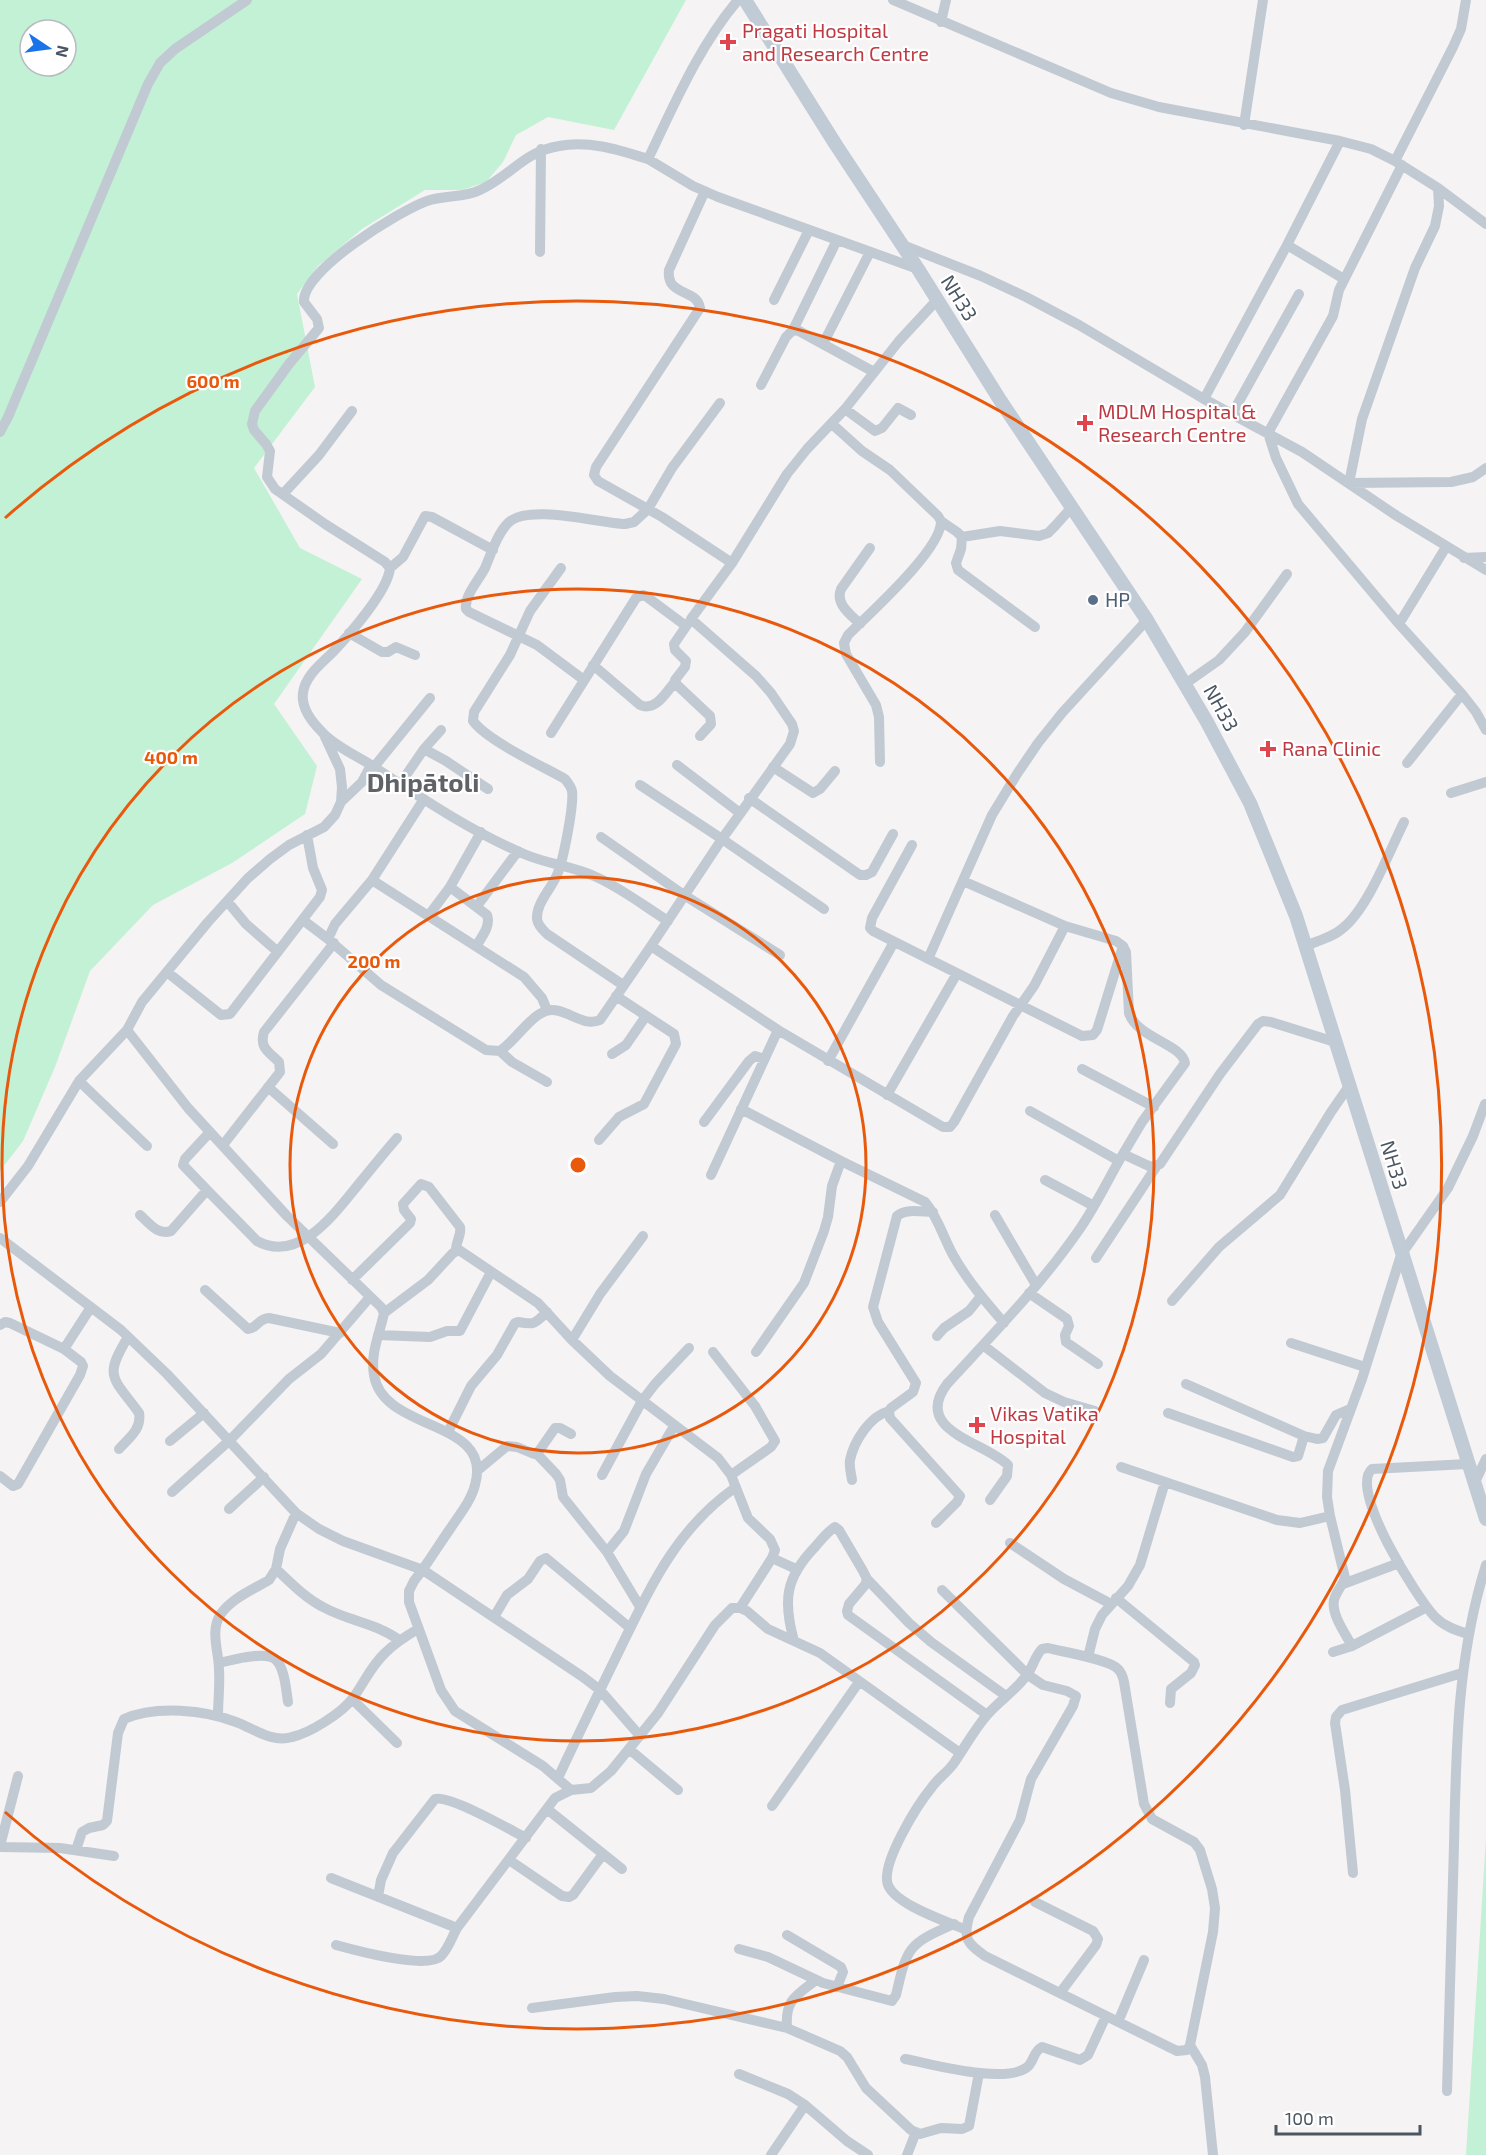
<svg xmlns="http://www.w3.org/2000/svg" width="1486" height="2155" font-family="'Exo 2',sans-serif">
<rect width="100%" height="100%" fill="#f5f3f3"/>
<path fill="#c3f1d5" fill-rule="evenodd" d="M0,0H686L614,130L548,117L516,135L503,162L486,182L462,190H425L362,229L318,266L297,294L315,387L254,468L300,548L362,579L274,704L317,766L305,814L232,863L153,905L90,971L55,1067L23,1141L0,1171ZM30,30H66V66H30Z
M1486,1838V2155H1466Z"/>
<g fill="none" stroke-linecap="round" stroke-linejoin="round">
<path stroke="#c1cad2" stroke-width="10" d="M738,0C699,46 674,105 648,159L693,186L718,197L918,269
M893,0L1111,93L1159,107L1340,141L1371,149L1395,161L1438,188L1486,224
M941,22L946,0
M1244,125L1263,0
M648,159C619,150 589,140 559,146C523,152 511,176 480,190C464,198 444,195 427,201C399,211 301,271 304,302L317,319L319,328L289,364L255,411L252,424L254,430L266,444L270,451L267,477L275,489L325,524L385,562L390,568C388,591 349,635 332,653C321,664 305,676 303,693C301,707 312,722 322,732C333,745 357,756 371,765C420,797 470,831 524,854C547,864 572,866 594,876C620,887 644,906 668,921
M1395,161L1453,47L1461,29L1466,0
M1402,165L1339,290L1333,316L1268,433L1276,458L1298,504L1399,624L1462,694L1476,712L1486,730
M1438,188L1439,206L1435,226L1415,268L1362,419L1349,483L1451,482L1473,477L1486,468
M705,191L669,270C666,297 697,288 700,308L596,467L594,475L598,481L662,517L732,563
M900,244L981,276L1026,297L1079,325L1204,399L1302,452L1397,516L1486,570
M1287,245L1344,279
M540,252L541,149
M774,300L809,230
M793,330L837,240
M823,344L870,252
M761,385L786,337L793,330L799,331L874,372
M1204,399L1287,245L1340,141
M845,409L875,431L882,428L898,408L911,415
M1232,414L1299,294
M832,424L862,451L890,470L938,516L941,521C942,549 869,614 848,635L844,643L846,654L876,705L879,717L880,762
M0,432L8,417L148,84L160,63L175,49L247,0
M283,494L319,455L352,411
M941,521L957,532L962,537L961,549L956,563L958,570L1035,627
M962,537L1000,531L1039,536L1048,533L1055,526L1072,507
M1464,558L1486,557
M390,568L403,557L425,516L432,517L493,550
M561,568L530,611L510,655L474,712L473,721C488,741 542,766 565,779C568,783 571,786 572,791C574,805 563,864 556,877C550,890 536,904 537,919C538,926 543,930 547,934L623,985
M689,622L674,644L675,650L686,661L685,667L675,680L677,685L710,716L711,724L700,736
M860,624C850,614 835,604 841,589L870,548
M1399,624L1446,547
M349,633L382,652H388L396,647L415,655
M593,665L640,705C656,712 666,692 675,682
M584,680L537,645L469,612L466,609C464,596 479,580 485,568C491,554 497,534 508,523C527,503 599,523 625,524L634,522L648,509L672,468L720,403
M1185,684L1219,660L1245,632L1287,574
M551,733L636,598L643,595L647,597L686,626
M424,749L446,761L488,789
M1407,763L1462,694
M677,765L740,813
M374,767L430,698
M773,767L813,793L820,789L835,771
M400,784L424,749L441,730
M640,785L722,839L651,946L778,1030L943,1127H950L954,1122L1013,1016L1034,986L1065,926
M1451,793L1486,782
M749,798L860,875H866L872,872L893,834
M424,799L372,880L335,924L328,939L381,985L486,1050L500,1051C515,1041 530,1016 546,1011C564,1005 581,1028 600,1020L651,946
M341,802L362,782L371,765
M601,837L684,895L780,955
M912,845L872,918L870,928L873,931L1082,1036L1093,1035L1097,1030L1123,946
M372,880L524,977L542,998L547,1010
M963,881L1065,926L1116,941L1123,946L1126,952L1129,1013C1137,1038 1182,1044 1185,1063L1142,1122L1123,1154
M450,887L487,915C491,926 482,936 477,945
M227,901L246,924L278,952
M477,906L518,851
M824,909L722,839L790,744L794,731L792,724L771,693L756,676L691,619L732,563L787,474L807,449L845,409L899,341L937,300
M429,915L450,887L481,832
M303,920L328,939
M1305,946C1318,941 1333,937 1343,928C1368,908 1389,852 1404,822
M928,959L992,815L1017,774L1038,743L1062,713L1147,620
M167,972L221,1015L230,1014L320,897L322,890L313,868L307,835
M127,1030L188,1108L287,1216L381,1307L384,1313C380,1333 370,1353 374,1375C383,1433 494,1418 475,1485C471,1501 459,1515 450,1529C438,1546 427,1565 414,1581L409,1591V1602L441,1690L455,1711L543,1766L571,1790
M500,1051L512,1062L547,1082
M612,1054L626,1045L646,1016
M828,1061L894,942
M1082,1069L1154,1107
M79,1081L147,1146
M268,1087L333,1144
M887,1095L956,975
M741,1109L841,1161L925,1202C938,1217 943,1237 953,1255C967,1280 985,1301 1004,1323
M1030,1111L1119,1161
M704,1122L749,1061L755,1056L764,1059
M599,1140L619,1117L644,1104L676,1044L674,1034L616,996
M223,1145L280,1072L279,1062C269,1052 259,1048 264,1032L334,943
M711,1175L778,1030
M1045,1180L1094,1206
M207,1190L257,1241C299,1264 335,1213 358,1185C371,1169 384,1153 397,1138
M0,1202L28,1166L79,1081L127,1030L142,1002L208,922L248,878L270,859L289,845L324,827L335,815L341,802L342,787L340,769L325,737
M933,1212C922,1212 906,1208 897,1216L873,1307L878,1322L916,1383L913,1392L891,1408L889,1411L890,1418L960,1496L957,1502L936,1523
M140,1215C149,1223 158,1236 171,1231L207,1190L183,1165L185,1159L210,1132
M995,1215L1036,1285
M0,1238L121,1330L167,1374L296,1513L319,1529L343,1541L423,1570L583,1677L600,1690L640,1736
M1096,1258L1156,1167
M352,1280L410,1223L411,1219L404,1210L403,1204L421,1184L429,1187L460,1227C462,1236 455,1242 456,1251
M205,1290L248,1329C256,1329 259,1318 269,1318L340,1333
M1029,1293L1067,1319L1069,1326L1065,1335L1066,1342L1098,1364
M1172,1301L1219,1247L1280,1195L1331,1112L1349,1086
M384,1313L428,1280L453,1253L459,1250L538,1303L572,1340L610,1376L718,1458L731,1475L748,1518L770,1539L775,1550L772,1558L740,1608
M0,1325L5,1322L10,1323L64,1349
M378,1335L430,1337L447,1331H460L491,1272
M937,1336L944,1328L969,1311L981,1296
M572,1340L600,1294L643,1236
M1291,1343L1365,1367
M983,1345L1045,1393L1064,1402L1095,1411
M713,1352L755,1406L775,1441L771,1447L731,1475
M756,1352L804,1283L824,1231L828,1217L832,1186L841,1161
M1186,1384L1304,1436L1317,1439L1323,1438L1336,1415L1350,1409
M1168,1413L1293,1457L1298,1456L1304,1436
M448,1432L471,1386L497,1355L515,1323L518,1322C535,1325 534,1324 547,1312
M170,1441L204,1413
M119,1449C129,1438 142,1429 139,1413C113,1377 103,1378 128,1337
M537,1454L556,1474L560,1480L563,1497L607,1552L640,1607
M1467,1464L1372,1469C1348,1489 1417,1598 1435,1617C1444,1626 1455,1630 1468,1634
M1121,1467L1277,1520L1300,1523L1330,1516
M477,1471L507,1446L517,1447L534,1454L539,1451L555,1428H560L571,1434
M602,1475L642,1401L655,1384L689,1348
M0,1476L13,1486L18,1484L80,1375L83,1366L81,1362L64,1349L91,1307
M852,1480C851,1473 849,1467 850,1460C854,1441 870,1416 889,1411
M1474,1484L1486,1459
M172,1492L230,1440L289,1379L321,1354L370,1297
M990,1500L1007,1476L1008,1465C983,1441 912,1431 947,1384C993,1334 1041,1285 1079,1230C1096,1206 1108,1179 1123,1154L1151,1167L1160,1164L1220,1074L1258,1024L1263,1021L1271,1022L1335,1042
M229,1509L264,1477
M1010,1543L1064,1579L1111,1604
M607,1552L624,1531L646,1474L674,1426
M772,1558L796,1569
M276,1569C290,1582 305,1598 323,1607C348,1621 376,1623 399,1640
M867,1579L909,1623L931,1642L1006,1696
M1343,1584L1399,1563
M942,1590L1028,1675L1043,1685L1067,1691L1076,1696L1073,1706L1031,1779L1020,1820L969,1917C963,1939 967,1943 985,1956L1177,2051L1187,2050L1190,2045L1213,1932L1215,1908L1212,1889L1200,1850L1194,1842L1152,1819L1144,1804L1124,1682C1123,1677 1122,1673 1118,1669C1109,1659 1063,1652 1048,1648L1042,1649C1034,1657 1033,1668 1026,1676C1015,1691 999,1701 987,1715C974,1730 965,1747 954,1763C948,1772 938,1778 932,1787C918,1804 880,1864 888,1885C896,1905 946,1921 966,1930
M1116,1598L1194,1662L1195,1665L1191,1673L1171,1689L1170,1703
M494,1617L507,1595L528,1579L540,1561L546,1558L630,1628
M794,1641C783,1601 785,1578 815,1547C821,1540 827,1532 835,1527L839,1530L863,1571L867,1579L865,1585L849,1604L847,1611L848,1615L987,1715
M1352,1646C1345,1633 1331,1614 1334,1600C1336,1592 1342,1586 1345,1578L1330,1516L1327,1497L1328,1471L1362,1379L1401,1255L1448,1188L1473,1136L1485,1104
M1333,1652L1352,1646L1427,1607
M1088,1657L1095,1629L1102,1615L1128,1586L1140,1565L1165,1482
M219,1663C232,1660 266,1650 276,1660C285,1669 286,1690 288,1702
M352,1699L397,1743
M218,1716C218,1701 220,1685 219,1670C219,1652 210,1632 220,1615C232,1598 252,1590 269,1580L276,1569L280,1549L296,1513
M629,1749L678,1790
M558,1778C578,1735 599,1692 620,1649C651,1586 676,1529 736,1487
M772,1806L859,1682
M547,1809L622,1869
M0,1846L18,1776
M0,1847L60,1848L114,1856
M76,1850L82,1832L89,1828L103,1825L107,1821L118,1733L124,1719C156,1705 205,1710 236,1722C255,1729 271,1743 292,1737C310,1733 342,1713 353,1698C364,1683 371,1666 385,1653C395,1643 406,1636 418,1629
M509,1860L562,1896L569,1897L573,1895L603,1854
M1353,1873L1345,1790L1335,1723L1336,1717L1342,1710L1462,1673
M331,1878L457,1928L555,1798L571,1790L591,1788L611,1771L658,1713L715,1625L732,1608H740L747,1611L768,1629L820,1653L960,1753
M378,1897L381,1880L393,1853L435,1799C450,1795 509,1829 526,1838
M1035,1902L1093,1931L1098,1939L1096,1945L1060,1993
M787,1935L841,1967L843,1972L837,1987
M336,1945C354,1950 428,1970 441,1956C448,1949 452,1937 457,1928
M739,1949L768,1957L823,1983L892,2001L896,1995C907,1947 908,1944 954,1924
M532,2008L615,1997L637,1996L664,1999L787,2028L840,2051L847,2057L866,2088L911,2130L920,2134L941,2128L962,2129L969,2126L979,2073
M1118,2022L1144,1960
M787,2028C785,2000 795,1996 816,1980
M1190,2045L1202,2065L1205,2077L1213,2155
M905,2059C933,2064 1002,2084 1026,2068C1034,2063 1033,2051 1042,2047L1080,2060L1088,2055L1106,2016
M739,2074L788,2094L805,2105L847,2141L868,2155
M1447,2091C1449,2009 1451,1927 1454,1845C1456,1750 1457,1657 1486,1565
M771,2155L805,2105
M907,2155L916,2132"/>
<path stroke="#c1cbd6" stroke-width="14" d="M745,0L836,145L918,269L1000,400L1147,620L1207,722L1250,803L1296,916L1486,1519"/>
</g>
<g fill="none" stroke="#e8590c" stroke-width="3">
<circle cx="578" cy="1165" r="288"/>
<circle cx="578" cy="1165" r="576"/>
<path d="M5 518A864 864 0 1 1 5 1812"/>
</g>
<g fill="#e0444e" stroke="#fff" stroke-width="2">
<path d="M725 33h6v6h6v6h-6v6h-6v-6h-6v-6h6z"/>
<path d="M1082 414h6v6h6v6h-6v6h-6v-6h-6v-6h6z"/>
<path d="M1265 740h6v6h6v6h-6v6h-6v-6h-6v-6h6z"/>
<path d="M974 1416h6v6h6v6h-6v6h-6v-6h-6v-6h6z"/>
</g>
<circle fill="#5c6f8a" stroke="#fff" stroke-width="2" cx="1093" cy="600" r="6"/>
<g text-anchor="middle" stroke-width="4.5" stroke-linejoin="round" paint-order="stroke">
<g font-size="20" fill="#be3a42" stroke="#fff" text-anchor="start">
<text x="742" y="38">Pragati Hospital<tspan x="742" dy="23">and Research Centre</tspan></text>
<text x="1098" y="419">MDLM Hospital &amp;<tspan x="1098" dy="23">Research Centre</tspan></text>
<text x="1282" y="756">Rana Clinic</text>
<text x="990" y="1421">Vikas Vatika<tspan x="990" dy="23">Hospital</tspan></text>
</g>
<g font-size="20" fill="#4a5661" stroke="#fff">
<text transform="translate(959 298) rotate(58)" y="7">NH33</text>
<text transform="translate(1221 708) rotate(61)" y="7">NH33</text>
<text transform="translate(1394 1165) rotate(73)" y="7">NH33</text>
</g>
<g font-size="20" fill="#4e5e75" stroke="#fff" text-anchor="start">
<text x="1105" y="607">HP</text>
</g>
<g font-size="26" font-weight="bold" fill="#5f6368" stroke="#fff">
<text x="423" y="792">Dhipātoli</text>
</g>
</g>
<circle cx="578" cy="1165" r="9" fill="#e8590c" stroke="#fff" stroke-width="3"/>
<g font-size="18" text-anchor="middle" font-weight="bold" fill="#e8590c" stroke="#fff" stroke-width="4.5" stroke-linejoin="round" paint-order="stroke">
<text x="213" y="388">600 m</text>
<text x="171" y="764">400 m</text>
<text x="374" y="968">200 m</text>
</g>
<g transform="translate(48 48) rotate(103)"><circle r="28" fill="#ffffff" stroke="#b7bbc0" stroke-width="1.5"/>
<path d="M0-4.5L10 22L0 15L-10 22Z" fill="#1a73e8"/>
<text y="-9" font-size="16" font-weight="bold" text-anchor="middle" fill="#4a5661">N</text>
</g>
<path d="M1276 2125v9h144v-9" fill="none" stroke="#4a5661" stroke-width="3"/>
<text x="1285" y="2125" font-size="18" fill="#4a5661" stroke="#ffffff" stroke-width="4.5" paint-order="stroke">100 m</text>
</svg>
